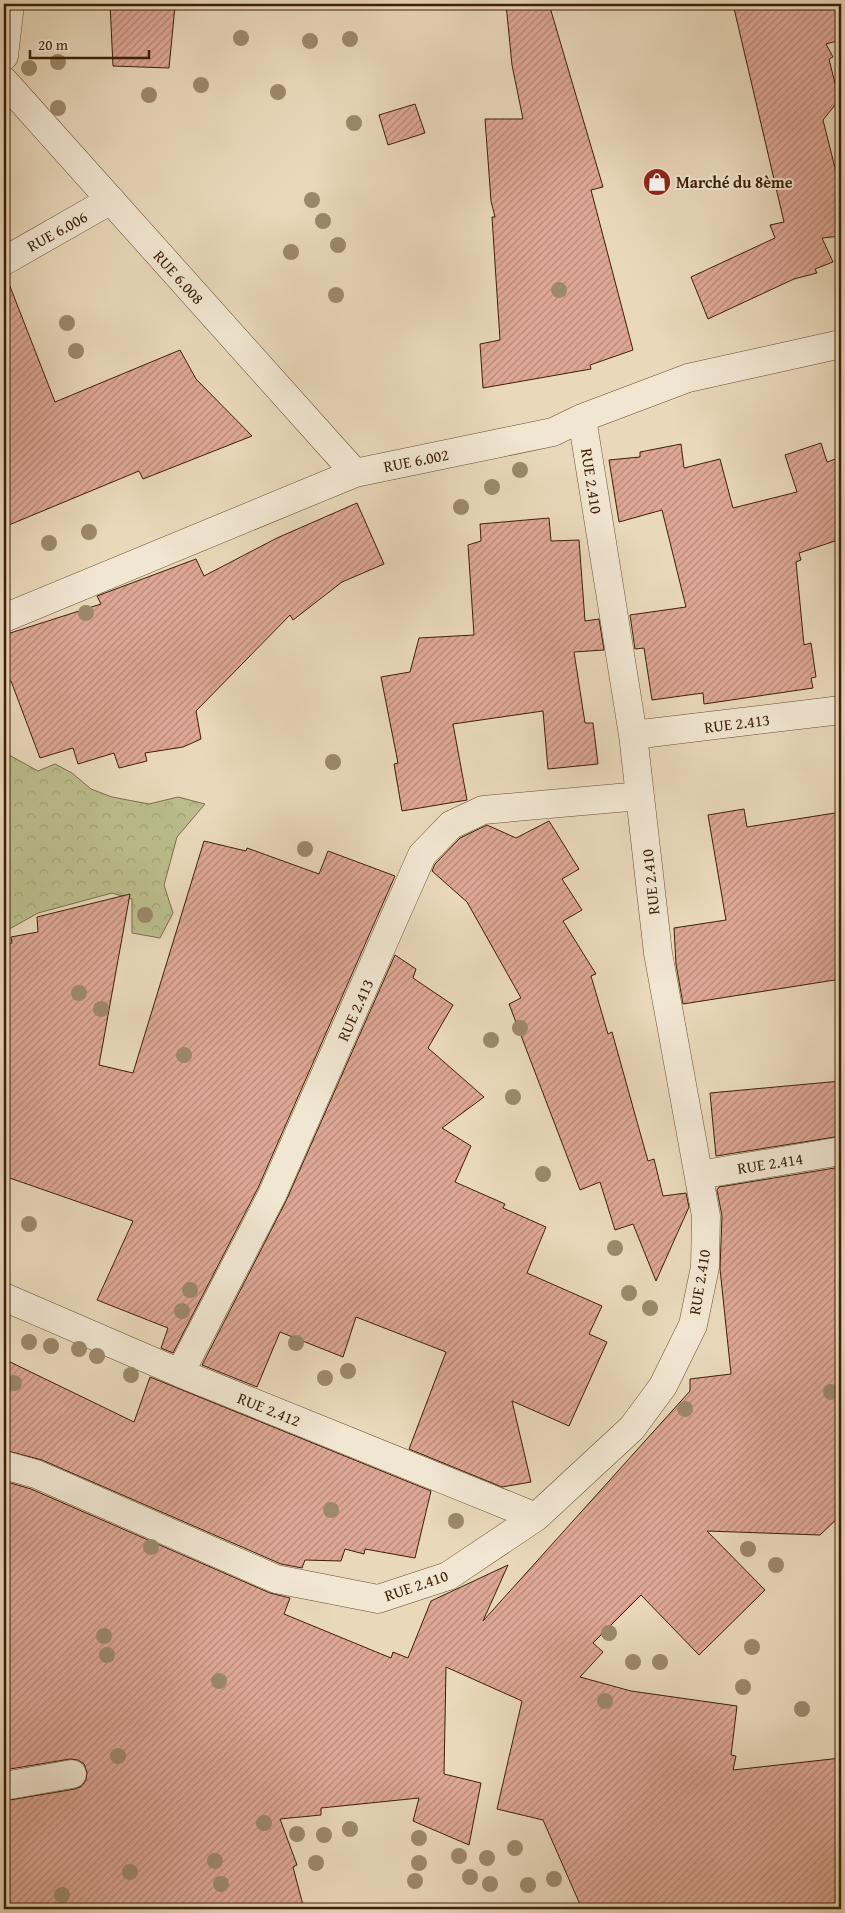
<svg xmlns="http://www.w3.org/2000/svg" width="845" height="1913" font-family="'Gentium Book Plus',serif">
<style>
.forest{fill:url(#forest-crowns);stroke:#7c6e49}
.building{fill:url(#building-hatch);stroke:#3e1f06}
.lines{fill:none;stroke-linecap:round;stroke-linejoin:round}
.minor-casing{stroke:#694d33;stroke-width:29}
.minor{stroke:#f1e6d2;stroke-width:28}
.tree{fill:#9c886a}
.labels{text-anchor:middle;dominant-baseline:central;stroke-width:4;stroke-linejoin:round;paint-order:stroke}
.poi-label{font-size:16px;font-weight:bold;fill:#3e1f06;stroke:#f1e6d2;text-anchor:start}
.street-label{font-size:16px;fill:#3e1f06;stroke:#f1e6d2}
</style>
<defs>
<pattern id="forest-crowns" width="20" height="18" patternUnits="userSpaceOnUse" patternTransform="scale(1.25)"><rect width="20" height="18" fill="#bbbd8c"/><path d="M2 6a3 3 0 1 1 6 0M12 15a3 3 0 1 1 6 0" fill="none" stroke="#a2a277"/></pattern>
<pattern id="building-hatch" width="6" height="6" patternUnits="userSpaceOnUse" patternTransform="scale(1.25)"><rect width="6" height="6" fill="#dea795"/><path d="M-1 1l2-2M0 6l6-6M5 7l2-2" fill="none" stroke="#b58778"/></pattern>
</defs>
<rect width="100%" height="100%" fill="#e9d8ba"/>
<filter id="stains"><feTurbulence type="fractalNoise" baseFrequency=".004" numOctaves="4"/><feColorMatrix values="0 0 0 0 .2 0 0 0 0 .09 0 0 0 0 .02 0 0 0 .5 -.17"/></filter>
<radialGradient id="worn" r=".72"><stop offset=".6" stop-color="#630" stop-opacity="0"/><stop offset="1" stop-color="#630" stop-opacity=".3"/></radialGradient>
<path class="forest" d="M9,755L38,771L55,764L72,773L91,789L112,797L149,804L178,797L205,804L177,837L164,885L173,913L160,938L132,933V899L112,893L38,913L4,932V756Z"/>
<path class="building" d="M110,4L175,6L169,68L113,66Z
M506,4H549L603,187L591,190L633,350L590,365L591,369L483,388L480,344L500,340L492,217H495L491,201L485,119H523L512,65Z
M733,4H841V40L826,44L833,57L829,59L839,100L823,120L841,192V236L822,238L833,262L815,269L817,273L794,279L708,319L691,277L775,238L770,225L784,222Z
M415,104L425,133L388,145L379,115Z
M6,276L55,402L180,350L196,379L252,436L143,479L139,471L4,527V277Z
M821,443L827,462L841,457V539L799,553L801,560L796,562L804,645L811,643L816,677L811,678L813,688L704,704L703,693L652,700L644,648L635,649L630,615L686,607L662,510L619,522L609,460L640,457V452L681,444L684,468L720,459L733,508L797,492L785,455Z
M357,503L384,564L342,582L293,620L290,615L196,711L201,739L183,747L145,753L147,761L119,768L114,753L78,764L73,748L40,758L11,681L4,682V635L101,604L97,596L196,559L204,576L277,538Z
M549,518L551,541L579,540L585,621L599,619L604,650L574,652L585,723H593L598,764L548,769L543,711L453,724L467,800L402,811L394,764L398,763L381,677L410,672L419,638L474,635L468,545L481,541L480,524Z
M744,809L747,827L841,812V979L683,1004L676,964L674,928L726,920L708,815Z
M549,821L579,869L562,879L582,910L563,921L596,974L591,976L608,1034L612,1032L648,1161L654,1159L663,1196L686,1193L689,1207L656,1281L633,1224L615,1230L600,1182L580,1190L509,1004L521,998L467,902L432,871L435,864L460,838L487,825L516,838Z
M204,841L246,851L247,848L319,874L328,851L395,876L258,1188L173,1353L161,1348L168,1328L97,1300L133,1221L4,1176V944L12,943L11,937L38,932L37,917L130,894L99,1065L133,1073Z
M395,955L416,969L413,978L453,1005L428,1048L484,1097L442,1128L471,1146L455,1182L505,1204L503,1208L546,1227L527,1273L602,1306L589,1334L607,1342L569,1426L512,1401L531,1482L502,1487L409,1449L446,1352L356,1317L343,1357L280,1332L257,1387L202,1365L286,1201Z
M841,1081V1136L716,1156L710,1093Z
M841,1167V1515L820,1535L707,1531L765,1590L699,1655L641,1595L593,1643L603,1652L580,1677L631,1691L737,1706L731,1755L736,1756L733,1770L841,1758V1909H582L543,1820L497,1809L522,1701L446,1667L444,1774L481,1783L469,1845L413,1821L419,1798L321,1808V1815L280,1819L297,1865L293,1867L304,1909H4V1801L75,1789L82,1786L86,1780L87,1772L84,1764L78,1760L70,1759L4,1770V1481L31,1489L270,1593L290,1598L284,1614L391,1658L393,1652L408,1658L431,1601L508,1565L483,1621L690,1391V1379L731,1374L720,1269L722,1216L717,1190L719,1187Z
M4,1359L134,1422L150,1377L431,1491L415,1558L365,1549L364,1554L345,1549L341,1561L305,1560L302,1568L281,1564L42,1460L4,1450Z"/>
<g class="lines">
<defs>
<path id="minor" d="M4,56L10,4
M4,81L355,473
M4,261L111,200
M4,618L355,473L553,432L582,418L688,378L841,344
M633,735L841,710
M699,1175L841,1151
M4,1297L180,1373L536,1517
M180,1373L272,1195L422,855L451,825L483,810L640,796
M4,1465L36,1474L276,1579L378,1599L448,1576L536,1517L632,1428L663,1386L693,1325L705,1267L706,1216L658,953L633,735L582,418
M4,1786L72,1774"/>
</defs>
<use href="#minor" class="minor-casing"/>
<use href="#minor" class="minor"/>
</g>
<g class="tree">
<circle cx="241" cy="38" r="8"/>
<circle cx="350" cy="39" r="8"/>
<circle cx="310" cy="41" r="8"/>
<circle cx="58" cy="62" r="8"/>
<circle cx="29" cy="68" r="8"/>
<circle cx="201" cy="85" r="8"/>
<circle cx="278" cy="92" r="8"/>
<circle cx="149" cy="95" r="8"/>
<circle cx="58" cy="108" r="8"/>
<circle cx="354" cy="123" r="8"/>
<circle cx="312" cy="200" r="8"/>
<circle cx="323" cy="221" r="8"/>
<circle cx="338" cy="245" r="8"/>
<circle cx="291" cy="252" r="8"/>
<circle cx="559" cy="290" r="8"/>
<circle cx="336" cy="295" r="8"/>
<circle cx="67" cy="323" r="8"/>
<circle cx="76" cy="351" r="8"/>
<circle cx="520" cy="470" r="8"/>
<circle cx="492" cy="487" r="8"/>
<circle cx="461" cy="507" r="8"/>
<circle cx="89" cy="532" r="8"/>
<circle cx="49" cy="543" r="8"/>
<circle cx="86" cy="613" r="8"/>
<circle cx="333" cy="762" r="8"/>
<circle cx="305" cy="849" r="8"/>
<circle cx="145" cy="915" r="8"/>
<circle cx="79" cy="993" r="8"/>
<circle cx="101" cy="1009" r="8"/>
<circle cx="520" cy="1028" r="8"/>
<circle cx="491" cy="1040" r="8"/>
<circle cx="184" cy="1055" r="8"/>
<circle cx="513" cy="1097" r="8"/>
<circle cx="543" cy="1174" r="8"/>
<circle cx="29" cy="1224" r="8"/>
<circle cx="615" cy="1248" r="8"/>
<circle cx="190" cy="1290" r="8"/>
<circle cx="629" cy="1293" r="8"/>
<circle cx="650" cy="1308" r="8"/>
<circle cx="182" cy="1311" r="8"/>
<circle cx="29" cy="1342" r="8"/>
<circle cx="296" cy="1343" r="8"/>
<circle cx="51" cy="1346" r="8"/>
<circle cx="79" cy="1349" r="8"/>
<circle cx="97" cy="1356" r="8"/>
<circle cx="348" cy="1371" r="8"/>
<circle cx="131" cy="1375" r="8"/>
<circle cx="325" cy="1378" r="8"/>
<circle cx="14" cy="1383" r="8"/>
<circle cx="831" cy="1392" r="8"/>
<circle cx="685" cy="1409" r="8"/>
<circle cx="331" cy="1510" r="8"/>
<circle cx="456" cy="1521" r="8"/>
<circle cx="151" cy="1547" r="8"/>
<circle cx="748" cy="1549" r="8"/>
<circle cx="776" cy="1565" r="8"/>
<circle cx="609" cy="1633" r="8"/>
<circle cx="104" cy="1636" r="8"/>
<circle cx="752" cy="1647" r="8"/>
<circle cx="107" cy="1655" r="8"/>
<circle cx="633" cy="1662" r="8"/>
<circle cx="660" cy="1662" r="8"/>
<circle cx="219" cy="1681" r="8"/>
<circle cx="743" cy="1687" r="8"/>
<circle cx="605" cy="1701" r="8"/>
<circle cx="802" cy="1709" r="8"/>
<circle cx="118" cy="1756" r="8"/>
<circle cx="264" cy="1823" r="8"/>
<circle cx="350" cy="1829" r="8"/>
<circle cx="297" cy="1834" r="8"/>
<circle cx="324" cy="1835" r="8"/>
<circle cx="419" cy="1838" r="8"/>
<circle cx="515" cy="1848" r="8"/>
<circle cx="459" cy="1856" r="8"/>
<circle cx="487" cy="1858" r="8"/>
<circle cx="215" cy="1861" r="8"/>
<circle cx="316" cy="1863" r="8"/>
<circle cx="419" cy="1863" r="8"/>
<circle cx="130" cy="1872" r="8"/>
<circle cx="470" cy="1877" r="8"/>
<circle cx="554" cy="1879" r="8"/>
<circle cx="415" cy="1881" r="8"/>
<circle cx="221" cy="1884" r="8"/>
<circle cx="490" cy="1884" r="8"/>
<circle cx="528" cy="1885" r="8"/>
<circle cx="62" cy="1895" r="8"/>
</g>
<defs>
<symbol id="shop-disc" viewBox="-11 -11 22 22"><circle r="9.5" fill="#8f2418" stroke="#f1e6d2"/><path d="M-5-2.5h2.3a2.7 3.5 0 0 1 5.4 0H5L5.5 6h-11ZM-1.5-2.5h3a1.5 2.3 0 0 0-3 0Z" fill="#fff"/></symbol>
</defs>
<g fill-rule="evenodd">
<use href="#shop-disc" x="641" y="166" width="32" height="32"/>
</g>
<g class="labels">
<g class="poi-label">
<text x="676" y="182">Marché du 8ème</text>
</g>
<g class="street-label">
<text transform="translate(57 231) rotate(-29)">RUE 6.006</text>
<text transform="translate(179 277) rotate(48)">RUE 6.008</text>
<text transform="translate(416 460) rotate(-11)">RUE 6.002</text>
<text transform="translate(592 481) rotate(81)">RUE 2.410</text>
<text transform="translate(737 723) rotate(-7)">RUE 2.413</text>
<text transform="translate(650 882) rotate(-96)">RUE 2.410</text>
<text transform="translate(355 1010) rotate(-66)">RUE 2.413</text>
<text transform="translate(770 1163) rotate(-9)">RUE 2.414</text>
<text transform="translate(699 1282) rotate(-81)">RUE 2.410</text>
<text transform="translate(269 1409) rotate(22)">RUE 2.412</text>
<text transform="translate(416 1585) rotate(-19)">RUE 2.410</text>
</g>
</g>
<rect width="845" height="1913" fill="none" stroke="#e9d8ba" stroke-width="20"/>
<rect x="5" y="5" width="835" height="1903" fill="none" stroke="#3e1f06" stroke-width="2.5"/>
<rect x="10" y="10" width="825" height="1893" fill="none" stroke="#3e1f06"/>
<path d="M30 50v8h119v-8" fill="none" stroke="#3e1f06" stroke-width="2.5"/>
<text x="38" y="50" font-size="15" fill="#3e1f06" stroke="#f1e6d2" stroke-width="4" paint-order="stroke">20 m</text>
<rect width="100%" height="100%" filter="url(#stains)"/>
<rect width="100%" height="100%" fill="url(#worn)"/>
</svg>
